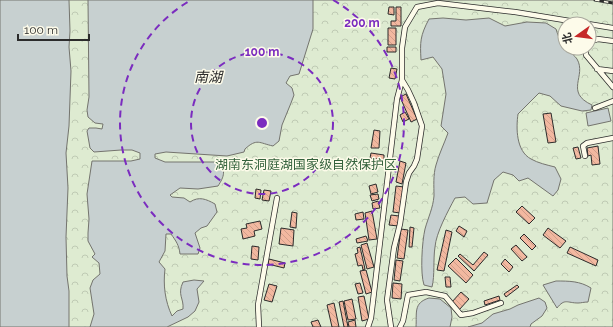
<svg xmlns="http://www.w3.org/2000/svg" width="613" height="327" font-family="Raleway,'Noto Sans SC',sans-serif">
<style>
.park{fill:url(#park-crowns);stroke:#74746e;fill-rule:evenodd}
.water{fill:#c7d0d0;stroke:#74746e}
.building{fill:url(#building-back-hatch);stroke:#2b2b2b}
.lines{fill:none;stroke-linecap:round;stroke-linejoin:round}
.street-casing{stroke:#2b2b2b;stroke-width:6}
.street{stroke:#fdfbea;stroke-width:4.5}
.rail-casing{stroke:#2b2b2b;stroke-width:3}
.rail{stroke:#fdfbea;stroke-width:1.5;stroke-dasharray:4.5;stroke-linecap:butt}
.ring{fill:none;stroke:#7b2cbf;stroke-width:2;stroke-dasharray:7 5}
.labels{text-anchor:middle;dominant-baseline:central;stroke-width:3;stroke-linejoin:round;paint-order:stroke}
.park-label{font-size:13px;fill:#34623c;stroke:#fdfbea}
.water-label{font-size:14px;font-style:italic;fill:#2b2b2b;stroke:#fdfbea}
.centre{fill:#7b2cbf;stroke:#fdfbea;stroke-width:2}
.ring-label{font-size:12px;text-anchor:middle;font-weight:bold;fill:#7b2cbf;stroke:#fdfbea;stroke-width:3;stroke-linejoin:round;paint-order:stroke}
</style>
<defs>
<pattern id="park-crowns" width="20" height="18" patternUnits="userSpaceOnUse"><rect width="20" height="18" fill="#deebd1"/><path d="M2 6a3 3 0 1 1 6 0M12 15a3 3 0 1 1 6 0" fill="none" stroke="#bfcab4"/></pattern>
<pattern id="building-back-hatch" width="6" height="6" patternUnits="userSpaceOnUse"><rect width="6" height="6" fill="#f2b8a0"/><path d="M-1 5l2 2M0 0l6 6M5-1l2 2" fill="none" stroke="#d09e8a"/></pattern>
</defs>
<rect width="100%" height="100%" fill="#fdfbea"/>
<path class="park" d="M0,0H613V327H0ZM565,24H589V48H565Z"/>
<path class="water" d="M0,0H69L70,31L69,47L71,71L69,126L66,153L68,188L66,237L67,276L69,291V327H0Z
M88,0H313V29L299,74L290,76L286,83L292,88L294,95L291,103L282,125L279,141L273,146C259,143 257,138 245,149L244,152L227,156L166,152L155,154V158L165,162H217C227,169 224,177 218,186L198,189L180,188L170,195L172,197L184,198L190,202C199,196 206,199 215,204L217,212L207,226L201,228L195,233L200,248L198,254H180C179,245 176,241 171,234H166L165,251L159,262L165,269C163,285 165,301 172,316L177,311L183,309C184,298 177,295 183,282L194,280L204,281L197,289L199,302L195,311L188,317L167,327H90L94,314L90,288L93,280L100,274L99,263L92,257L95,254L88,241V233L89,219L87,194L92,161H131L140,159V153L132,150H121L94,152L90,148L87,131L89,128H96L102,129L103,124L95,123L88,117L87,110L89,97Z
M443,18L466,20L489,18L505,26L527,22L546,23L556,29C559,39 562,45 570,52C572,54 575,56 577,59C587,76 564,92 592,105L591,110L582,111L561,106L550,96L539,93L518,114C516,128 516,151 531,159C538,163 547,165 555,167L561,179L558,190L553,196L528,178L519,181L513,175L503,172L494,180L487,203L473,204L465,197L455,198C448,211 436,233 435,247C433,260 435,275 432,287L424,285C420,273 422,242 425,229C428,218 433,208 434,196C434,186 433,175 436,165C439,154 444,144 448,133L441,126L446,94L442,69L433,57L421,60C420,42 420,36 429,19Z
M608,108L611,121L588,126L586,113Z
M556,281C569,281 580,281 591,288L588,302C584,302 581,303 578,303C567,303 565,298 557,308L543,285Z
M429,298L440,299L451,308L452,317L450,327H416C417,313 413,303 429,298Z
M539,298L545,302L547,308L542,316L531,324L530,327H468L482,323L493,314L510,309L518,305Z"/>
<path class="building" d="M389,7H394V15L388,14Z
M396,7H401V26H391V21H396Z
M388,28H396V45H388Z
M387,47H396V52H387Z
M391,68L397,69L395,79L389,78Z
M406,94L417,119L411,122L400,97Z
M405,112L409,119L403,122L400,115Z
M551,113L556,142L548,143L543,114Z
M374,130L380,131L379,148H371Z
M598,146L600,164L592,165L591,155L588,156L587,148Z
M578,147L581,158L576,159L573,148Z
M371,153L384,155V160L370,158Z
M400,161L406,163L402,184L396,182Z
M376,184L378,192L371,194L369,186Z
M396,186L404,187L400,213L393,212Z
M256,189L261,190L260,199L255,198Z
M264,190L271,191L269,201L262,200Z
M378,194L379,199L372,201L370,195Z
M378,201L380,208L373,209L372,203Z
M522,206L535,218L529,224L516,212Z
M372,211L377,239L369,240L365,213Z
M292,212L297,213L296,228L290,227Z
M363,212L364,219L356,220L355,214Z
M391,215L399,216L398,226L389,225Z
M260,221L262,229L254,231L255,236L243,239L241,229L247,228L246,224Z
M459,226L467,231L464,237L456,231Z
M410,227L414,228L412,247H409Z
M281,228L294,230L293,246L279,244Z
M548,228L566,241L560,248L543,235Z
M401,229L408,230L404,259L397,258Z
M446,230L452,232L444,271L437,270Z
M524,234L536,246L532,250L520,238Z
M366,236L368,241L357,243L356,239Z
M367,243L374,267L367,269L361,245Z
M516,245L527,257L522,261L511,249Z
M252,246L259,247L258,260L251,259Z
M360,247L365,269L363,270L362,265L358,266L355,254L358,253L357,248Z
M570,247L598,260L596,266L567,253Z
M484,252L488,255L474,271L458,256L460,254L473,265Z
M456,258L473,275L466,283L448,266Z
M269,259L285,263L284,268L268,264Z
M505,259L513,267L509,272L501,264Z
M396,260L403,261L400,281L394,280Z
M366,270L372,292L366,294L360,271Z
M445,277H450L451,287H446Z
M360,283L363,293L358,294L355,284Z
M393,283L402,284L401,299L392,298Z
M269,284L277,286L272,302L264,300Z
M517,285L519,287L506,297L504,294Z
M461,292L469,299L459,310L451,303Z
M364,296L369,319L362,321L358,297Z
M499,296L500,300L485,305L484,301Z
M352,299L356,319L348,320L344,301Z
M343,301L348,327H344L339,302Z
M334,303L339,327H332L327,305Z
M318,320L321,327H313L311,322Z
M355,320L356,327H349L348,322Z"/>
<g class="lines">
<defs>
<path id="street" d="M589,42L598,39L613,41
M586,48V55L613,87
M597,69L613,71
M595,108L613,101
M585,156L583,146L587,143L613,138
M259,327L258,305L277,198
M368,327L371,318L397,99L402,80V48L405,27L417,7L438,3L515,12L613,28
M391,327L387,300L394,248L400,224L406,182L409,173L414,166L417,159L422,126L414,103L408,90L402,80
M400,327L403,321L408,295L426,292L445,296L461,315L473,313L501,303"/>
</defs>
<use href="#street" class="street-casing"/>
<use href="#street" class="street"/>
<defs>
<path id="rail" d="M595,0L613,3"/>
</defs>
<use href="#rail" class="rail-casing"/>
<use href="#rail" class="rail"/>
</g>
<g class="ring">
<circle cx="262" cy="123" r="71"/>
<path d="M333 0A142 142 0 1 1 191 0"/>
</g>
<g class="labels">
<g class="park-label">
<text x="306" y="164">湖南东洞庭湖国家级自然保护区</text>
</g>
<g class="water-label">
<text x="208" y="77">南湖</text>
</g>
</g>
<circle cx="262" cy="123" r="6" class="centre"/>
<g class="ring-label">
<text x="362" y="27">200 m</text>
<text x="262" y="56">100 m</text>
</g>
<g transform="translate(577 36) rotate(256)"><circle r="19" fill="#fdfbea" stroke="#a9a89e"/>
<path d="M0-3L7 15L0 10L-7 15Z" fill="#c62828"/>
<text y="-6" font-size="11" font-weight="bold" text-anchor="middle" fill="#2b2b2b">北</text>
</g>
<path d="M18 34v6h71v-6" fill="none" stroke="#2b2b2b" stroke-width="2"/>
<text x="24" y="34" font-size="12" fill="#2b2b2b" stroke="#fdfbea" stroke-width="3" paint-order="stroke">100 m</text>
</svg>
